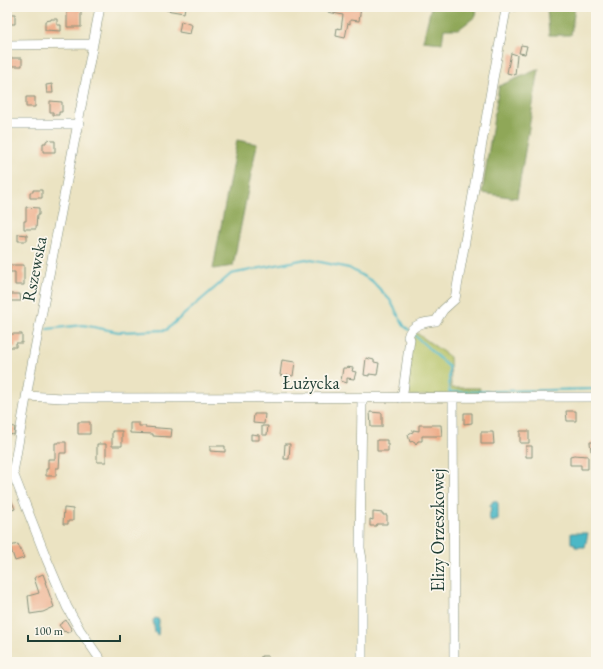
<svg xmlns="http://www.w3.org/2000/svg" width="603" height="669" font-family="'EB Garamond',serif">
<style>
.green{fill:#b4c163;stroke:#6a7f4c}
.forest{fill:#8fa759;stroke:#577246}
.water{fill:#4bb8c6;stroke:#357a7d}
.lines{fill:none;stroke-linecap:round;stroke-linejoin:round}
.stream{stroke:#4bb8c6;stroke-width:2}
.building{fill:#eda984}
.minor-casing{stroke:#85907b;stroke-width:10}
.minor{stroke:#fff;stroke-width:9}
.labels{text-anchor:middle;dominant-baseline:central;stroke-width:3.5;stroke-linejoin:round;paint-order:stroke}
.street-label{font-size:18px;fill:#1f3d34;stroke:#fbf7ec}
</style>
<rect width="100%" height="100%" fill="#fbf7ec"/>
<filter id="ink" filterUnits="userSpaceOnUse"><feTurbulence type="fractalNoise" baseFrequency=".025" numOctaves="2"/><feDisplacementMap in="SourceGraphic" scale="8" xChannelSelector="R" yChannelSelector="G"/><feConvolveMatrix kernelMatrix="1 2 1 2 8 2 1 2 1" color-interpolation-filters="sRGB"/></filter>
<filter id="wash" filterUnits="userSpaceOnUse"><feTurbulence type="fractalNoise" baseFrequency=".012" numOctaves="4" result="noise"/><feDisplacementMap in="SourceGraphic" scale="16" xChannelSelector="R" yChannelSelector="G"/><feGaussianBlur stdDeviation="0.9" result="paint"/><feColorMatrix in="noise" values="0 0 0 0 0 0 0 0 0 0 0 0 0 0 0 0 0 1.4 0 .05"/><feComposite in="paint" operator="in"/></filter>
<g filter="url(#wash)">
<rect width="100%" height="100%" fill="#ebe3c2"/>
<path class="green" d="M411,329L450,357L451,388H480L478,395L402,396Z"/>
<path class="forest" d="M431,7H477L476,16L459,29H444L442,43L423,41Z
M547,7H575L571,35H549Z
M539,69L517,198L482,193L499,86Z
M237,140L257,144L233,266L213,269Z"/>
<path class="water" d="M493,501H496L498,503V520L491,522L489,517L491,509L490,506Z
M571,533H588L585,547H575V544L571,543Z
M155,618L158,619L159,621L158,635L155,633L153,620Z"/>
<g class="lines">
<path class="stream" d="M47,329L83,325L119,332L166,330L231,274L306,259L349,268L372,281L390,300L404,326L409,330
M412,333L449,367V392L596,389"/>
</g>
<g id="blocks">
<path class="building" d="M166,7H185L184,13L166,10Z
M329,7H361L359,21L350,20V24L348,23L345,38L336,36L337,28L341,29L343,15L328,12Z
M67,8H81V27H67Z
M7,14H15V24H7Z
M51,19H57V25H61V31L45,30V21L51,20Z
M181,21L192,25L190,34L179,32Z
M521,45L527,46L525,54L519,53Z
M511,53L517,55L515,75L507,73Z
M7,58H22V66H7Z
M52,84L53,93H47L46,85Z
M26,97H35V107H26Z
M50,101L62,102V112H59V115H53V112H50Z
M49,139L51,141H55V152H43V143H46V141Z
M33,190H42V198H30V192H33Z
M26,207L39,208V215H37L36,229H24V221H26Z
M18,234L27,235V241H18Z
M10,265H24V285H15V272H10Z
M9,294H20L21,301H9Z
M7,334H22V343H16V347H8Z
M366,358L374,360V362L379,363L377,375L369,374V376L364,375Z
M282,360L295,362L293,376L287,375V377L280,375Z
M347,367L353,368L352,371L356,372L354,379L347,378V383L341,381L343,368H347Z
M566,411H576V421H567Z
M370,412L382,413V427H371Z
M464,413H472V423L464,424Z
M254,414H265L264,424L253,423Z
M78,422H90V434H78Z
M130,423H139V426H145V427L172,429L171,437L153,436V434L130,433Z
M419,425H441L442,436H422V441H418L416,444L414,441L410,442L408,435L410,433L413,432V430L419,431Z
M7,426L15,427L14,435L7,434Z
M262,426H268L267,435H262Z
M112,431H122V446H112Z
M520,431H529V443H520Z
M481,432H493L494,444H481Z
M251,434L259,435V440H251Z
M377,440H387V444H388V451H377Z
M58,442H66V453H60L59,468H56V476H46V469H48V459H55V443H58Z
M590,442H596V450L591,451Z
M97,444H106V462H97Z
M285,444H290L289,459H284Z
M210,446H225V452L210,451Z
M526,446H532V457H526Z
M574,455L588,456V469H581V465H570V456Z
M11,499L15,509L7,512V501Z
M64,508L73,509V521H68V524H63Z
M373,512L383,513V515H387V524H377L376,526H370V519L373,520Z
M18,544L24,558L15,561L10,546Z
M43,574L46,582H45L54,607L43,612L30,614L28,596L39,593L34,578Z
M66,620L72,630L67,633L65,631L64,632L59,625Z
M261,656H268V662H261Z"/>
</g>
</g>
<g filter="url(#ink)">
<use href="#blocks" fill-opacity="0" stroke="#85907b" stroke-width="1"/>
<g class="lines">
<defs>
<path id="minor" d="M100,7L30,375L13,473L47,560L67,607L80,630L102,662
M7,45L93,44
M7,124H79
M27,396L62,398L596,397
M400,398L403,392L410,339L408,337C411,324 425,322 436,321L443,310L455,299L493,79L506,10L513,7
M453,398L454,662
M362,662V559L360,548L362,398"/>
</defs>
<use href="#minor" class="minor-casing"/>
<use href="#minor" class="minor"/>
</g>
</g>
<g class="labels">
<g class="street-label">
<text transform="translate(34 269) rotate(-79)">Rszewska</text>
<text x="311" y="382">Łużycka</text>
<text transform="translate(437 530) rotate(-90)">Elizy Orzeszkowej</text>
</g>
</g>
<rect width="603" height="669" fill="none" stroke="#fbf7ec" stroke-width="24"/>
<path d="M28 635v6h92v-6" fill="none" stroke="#1f3d34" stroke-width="2"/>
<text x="34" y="635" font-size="12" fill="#1f3d34" stroke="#fbf7ec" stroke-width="3" paint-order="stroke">100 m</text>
</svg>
